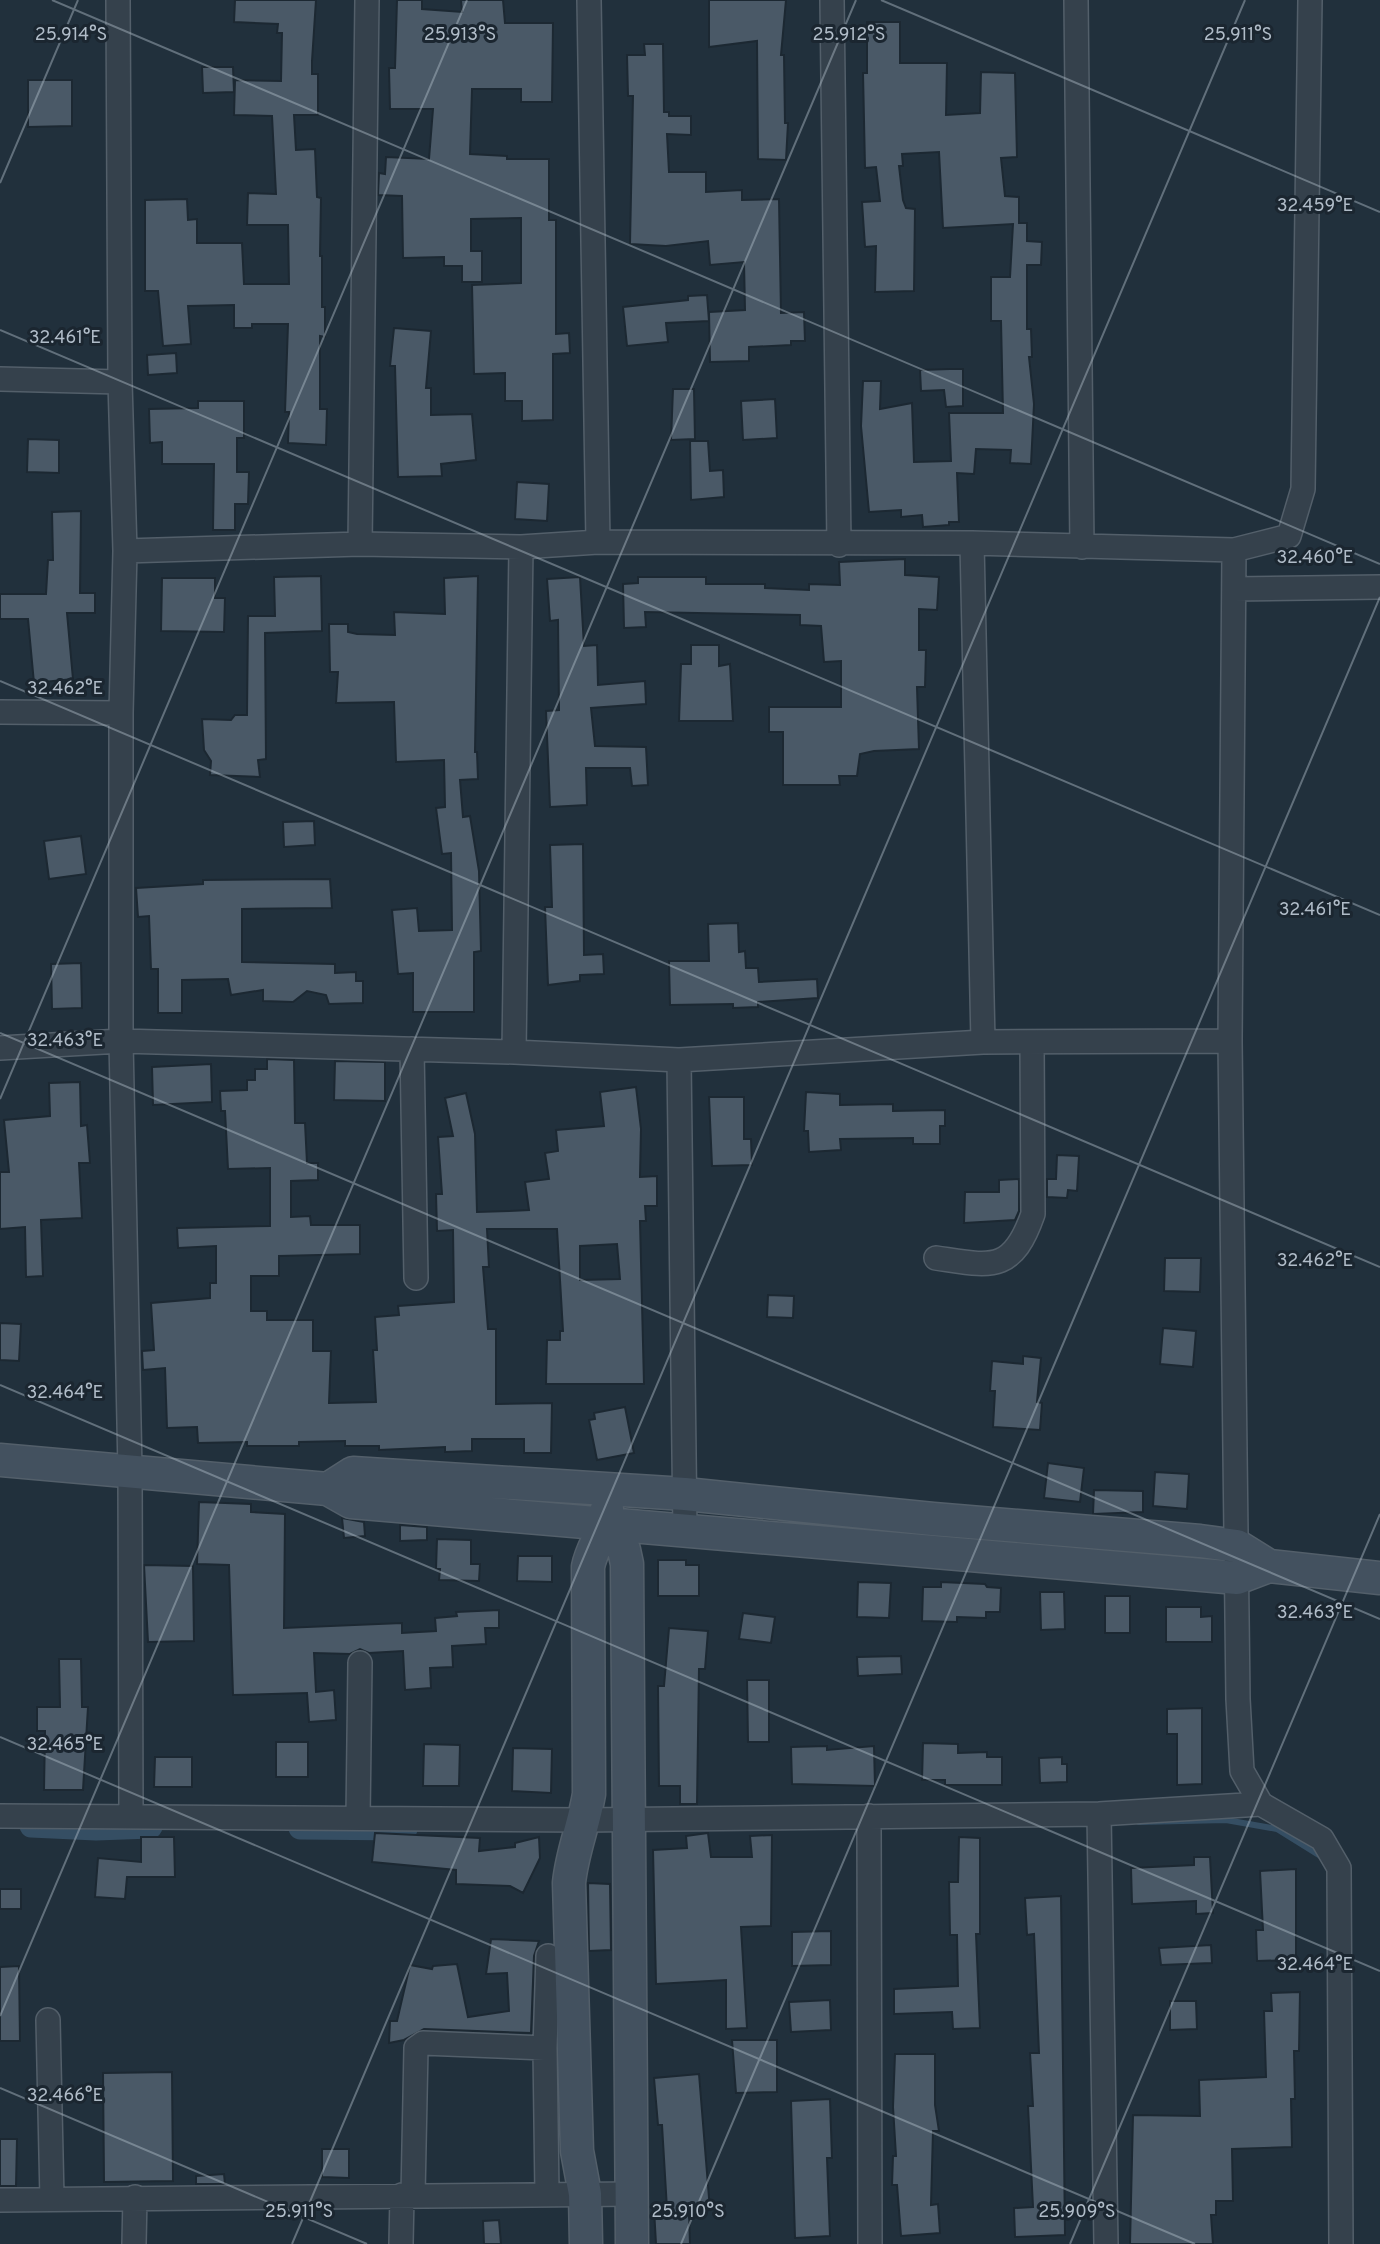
<svg xmlns="http://www.w3.org/2000/svg" width="1380" height="2244" font-family="Overpass,sans-serif">
<style>
.lines{fill:none;stroke-linecap:round;stroke-linejoin:round}
.stream{stroke:#354e63;stroke-width:6}
.canal{stroke:#354e63;stroke-width:23}
.building{fill:#4a5967;stroke:#1c2832;stroke-width:2;fill-rule:evenodd}
.street-casing{stroke:#535f6a;stroke-width:26}
.secondary-casing{stroke:#535f6a;stroke-width:35}
.street{stroke:#35414c;stroke-width:23}
.secondary{stroke:#43515f;stroke-width:32}
.ticks{fill:none;stroke:#b0bcc8;stroke-width:2;stroke-opacity:0.45}
.ticks-label{font-size:18px;text-anchor:middle;fill:#b0bcc8;stroke:#1b2630;stroke-width:6;stroke-linejoin:round;paint-order:stroke}
</style>
<rect width="100%" height="100%" fill="#21303c"/>
<g class="lines">
<path class="stream" d="M1139,1822L1226,1820L1277,1829L1322,1857"/>
<path class="canal" d="M31,1826L96,1829L151,1827
M300,1828L406,1829"/>
</g>
<path class="building" d="M235,0H316L312,61V74H318V115H294L296,150L315,149L317,197L321,198L320,256H322V307H325V337L320,336V409H327L326,445L288,443L289,412H285L288,324H252V328H234V305L188,306L191,344L163,346L158,291H145V200L187,199L188,220L197,219V243H242L244,284H289L288,225H247L248,193L276,194L272,116L234,115L235,80L281,81L282,33H277L278,24L234,22Z
M397,0H422V9L462,12L461,0H503L505,23H553L552,102H521V89H472L470,154L507,156V159H549V220H556V334L569,333L570,353L553,354V420L522,421V401H505V373L474,374L472,285L521,283V218L471,219V251H482V282H462V266H444V257L403,258L402,196L378,195L379,173L385,174L386,157L429,159L433,109H390L389,68H395Z
M709,0H786L781,55H784L785,123H788L786,160L758,159L757,41L709,47Z
M867,22H900V63H947L946,115L980,113L981,72L1015,73L1017,157L1001,158L1005,196L1019,197V223H1027V241L1042,242L1041,265H1027V329H1031L1032,357H1029L1034,404L1031,464L1010,463L1011,450L976,449L974,474L957,473L959,522H949V525L923,527L922,515L901,517V510L869,512L861,426L863,381H881L880,409L912,403L914,462L951,461L949,413H1003L1001,321H991V277H1010L1013,224L943,228L939,152L902,154L903,166H899L903,200L906,208L915,209L914,291L875,292L876,246L865,247L862,202L880,201L876,167L865,168L863,73H867Z
M644,44H663L664,112H669V116H691V135L667,134L669,172H706V192L742,190V200L779,199L781,313L804,312L805,341H791V345L749,347V361L710,362L709,312L745,310L744,262L710,265L708,241L666,246L630,244L633,96H628L627,55H645Z
M202,67H233L234,92L203,93Z
M28,80H72V126L28,127Z
M707,295L709,321L666,323L668,342L627,346L623,307L688,300V296Z
M394,328L431,331L426,388H431V415L472,414L476,460L441,464L442,476L398,477L395,366H390Z
M176,353L177,373L148,375L147,355Z
M950,369H963V406L946,407L944,390L921,391L920,370Z
M673,389H694L695,439L671,440Z
M775,399L777,438L743,440L741,401Z
M198,401H244V438H237V472H249L248,504H235V530H213L214,464H162V442L150,443L149,409L198,408Z
M28,439L59,440V473L27,472Z
M690,441H708L710,471L723,470L724,497L691,500Z
M517,482L549,484L547,521L515,519Z
M81,511L80,593H95V613H67L73,679L34,683L28,619H0V594H46L48,560H53L52,512Z
M905,559V575L939,577L937,610L919,609V650H926L925,687H917L919,749L874,751L860,754L857,776H839L840,785H783V732H769V707H841V661L824,662L821,626L800,625V615L645,612L646,627L624,628L623,584L638,583V577H706V584H765V588L809,590V584L840,585L839,562Z
M321,576L322,631L265,633L266,759L258,760L260,777L210,775L211,761L204,750L202,719L231,720L235,715H247L248,616H275L274,577Z
M478,576L475,752H477L478,779L460,780L463,817L470,816L479,871L481,951L474,952V1012H413V973L398,974L392,910L417,908L419,931L452,930L451,853L442,854L436,808L445,807L444,760L396,762L394,702L336,703L338,672H330L329,624H348V632L357,634L395,635L394,612L445,614L444,578Z
M580,577L584,646L597,645L598,685L645,681L646,704L591,708L595,746L646,747L648,785L632,786L630,768H586L587,805L550,807L546,711L559,710L558,620L550,621L547,579Z
M162,578H215V598H225L224,632L161,631Z
M691,645H719V666L730,664L733,721H679L681,664H691Z
M314,821L315,845L284,847L283,822Z
M81,836L86,874L49,879L44,841Z
M583,844L584,955L603,954L604,974L580,975V981L548,985L545,907H552L550,845Z
M330,879L332,908L242,909V962L335,964V973L356,972V981H363V1003L329,1004L326,995L307,991L293,1002L263,1001V990L231,995L228,979L182,980V1013H158V969H151L149,916L138,917L136,888L203,884V880Z
M738,923L739,952L745,951L746,968H758L759,982L817,979L818,998L758,1002V1007L733,1008V1004L670,1005L669,961H709L708,924Z
M81,963L82,1008L52,1009L51,964Z
M267,1059L294,1060L295,1123H305L307,1163H318V1180L291,1181V1217L310,1216L311,1225H360V1254L279,1256V1276H251V1311H267V1320H313V1351H331L329,1403L376,1402L373,1350H377L375,1317L399,1315L398,1306L454,1302L453,1230L437,1231L436,1194H442L438,1137L453,1136L445,1098L466,1093L475,1134L477,1212L509,1211L529,1210L525,1182L549,1179L545,1153L558,1151L556,1130L604,1126L600,1092L636,1087L641,1129L640,1177L657,1176V1206H645L646,1221H640L644,1384H546L547,1340H560V1331H563L557,1229H487L489,1267H483L488,1329H496V1404L552,1403L551,1453H524V1439H472V1451L445,1452V1447L379,1450V1446H345V1441L299,1442V1446H247V1442L198,1443L197,1427L167,1428L165,1368L143,1370L142,1351L154,1350L151,1303L210,1298V1283H216V1246L178,1248L177,1228L270,1226V1168L228,1169L225,1111H221L220,1091L247,1090V1080H255V1069H267ZM617,1244L620,1279L580,1280V1246Z
M335,1061L385,1062V1101L334,1100Z
M211,1064L212,1102L153,1105L152,1067Z
M80,1082L81,1126L87,1125L90,1163H79L82,1218L41,1220L43,1276L26,1277L25,1227L0,1229V1172H9L4,1120L50,1116L49,1083Z
M806,1092L840,1094V1105L893,1104V1111L945,1110V1126H940V1144H913V1138L840,1139L841,1150L809,1152L808,1131H804Z
M709,1097H744V1139H751L752,1165L712,1166Z
M1057,1155L1079,1156L1077,1191L1068,1190L1067,1198L1047,1197V1179H1056Z
M1019,1179V1211L1015,1220L964,1223L965,1192H999V1180Z
M1165,1258H1201L1200,1292L1164,1291Z
M768,1295L794,1296L793,1318L767,1317Z
M0,1323L21,1324L19,1361L0,1360Z
M1163,1328L1196,1331L1193,1367L1160,1364Z
M1023,1356L1041,1358L1037,1402L1042,1403L1040,1430L993,1427L995,1391H990L992,1361L1023,1364Z
M625,1407L634,1453L597,1460L589,1420L595,1419L594,1413Z
M1048,1463L1084,1468L1080,1502L1044,1498Z
M1155,1472L1189,1474L1187,1509L1153,1506Z
M1094,1490L1143,1491V1512L1093,1514Z
M199,1502L251,1504V1512L285,1514L284,1628L402,1623V1633L436,1631L435,1618L457,1616L456,1612L499,1610V1628H485L486,1644L452,1646L453,1667L430,1668L431,1688L405,1690L403,1651L369,1653L360,1649L350,1654L314,1653L316,1692L334,1690L336,1720L309,1722L307,1693L233,1695L229,1565L197,1564Z
M342,1518L364,1522L365,1536L344,1538Z
M400,1525L427,1527V1540L400,1541Z
M437,1539L471,1540V1564H480L479,1581L439,1580L440,1569H436Z
M518,1556H552V1582L517,1581Z
M658,1560H686V1565H699V1596H658Z
M144,1565L193,1566L194,1641L148,1642Z
M858,1582L891,1583L889,1618L857,1617Z
M941,1582L985,1584L987,1587L1001,1588L1000,1612H986V1618L957,1617V1622L922,1621L923,1587H941Z
M1040,1592H1064L1065,1629L1041,1630Z
M1105,1596H1130V1633H1105Z
M1166,1607H1201V1617L1212,1616V1642H1166Z
M743,1613L775,1617L771,1643L739,1639Z
M669,1628L708,1631L705,1669H699L697,1804H680V1786H659L658,1686H664Z
M901,1656L902,1674L858,1676L857,1657Z
M59,1659H81L82,1707H88L83,1790H44L45,1731H37V1707H60Z
M747,1680H769V1742H748Z
M1202,1708V1784L1177,1785V1734H1167V1709Z
M276,1742H308V1777H276Z
M923,1743L958,1744V1753L987,1752V1757H1002V1785H945V1780H922Z
M424,1744L460,1745L459,1786H423Z
M827,1746V1750L874,1746L875,1786L792,1784L791,1747Z
M513,1748L552,1749L551,1793L512,1791Z
M155,1757H192V1787H154Z
M1062,1757V1764H1067V1782L1040,1783L1039,1758Z
M375,1833L480,1838L479,1851L515,1847V1843L539,1837L540,1858L523,1893L510,1886L456,1884V1870L372,1862Z
M708,1833L711,1857H752L750,1836L772,1835L771,1926L741,1927L747,2028L726,2029V1980L656,1984L653,1850L687,1848L686,1836Z
M141,1837H174L175,1877H127L125,1899L95,1897L98,1858L141,1862Z
M959,1837L980,1838V1934H976L980,2028L953,2029L952,2012L894,2014V1989L958,1986L957,1935H950L949,1882H958Z
M1194,1857H1210L1213,1913L1196,1914V1901L1132,1904L1131,1868L1194,1865Z
M1296,1869V1960L1257,1961L1256,1930H1263L1260,1871Z
M588,1883L610,1884L611,1950L589,1951Z
M0,1889H21V1909H0Z
M1061,1896L1065,2235L1015,2237L1014,2208L1033,2207L1028,2106H1033L1030,2053H1039L1034,1934L1027,1935L1025,1898Z
M831,1931V1965L792,1966V1932Z
M491,1939L539,1941L534,1956L531,2033L424,2029L404,2040L389,2043L390,2021H397L410,1965L432,1969L433,1966L457,1964L468,2017L509,2011L507,1973L486,1974Z
M1211,1945L1212,1963L1161,1965L1159,1948Z
M19,1966L20,2041H0V1967Z
M1300,1992L1299,2051H1294L1295,2099H1291L1292,2147L1232,2149L1233,2201H1216V2215H1211L1213,2244H1130L1133,2115L1200,2116L1199,2080L1266,2077L1264,2011H1272L1271,1993Z
M830,2000L831,2030L791,2032L789,2002Z
M1170,2001H1196L1197,2029L1170,2030Z
M732,2040H777V2092L736,2093Z
M895,2054H935V2105L939,2131H933L931,2205L938,2204L940,2233L901,2236L897,2185H892L893,2156H896L893,2107Z
M172,2072L173,2181L104,2182L103,2073Z
M699,2074L710,2210L689,2212L690,2244H656L654,2209H667L662,2125H658L654,2078Z
M830,2099L832,2158H827L830,2236L795,2238L791,2101Z
M0,2139H17L16,2186H0Z
M322,2149H349V2178L322,2177Z
M224,2174L225,2184H196V2176Z
M499,2220L501,2244H484L483,2221Z"/>
<g class="lines">
<defs>
<path id="street" d="M118,0L120,382L125,551L121,713V1041L130,1470L131,1815
M589,0L598,542
M832,0L839,545
M1076,0L1082,547
M0,379L120,382
M972,543L983,1042
M360,544L367,0
M1234,550L1230,1041L1238,1699L1242,1771L1261,1804
M125,551L360,544L521,547L598,542L972,543L1234,550L1289,536L1303,489L1310,0
M1234,589L1380,587
M0,712L121,713
M0,1048L121,1041L514,1052L679,1060L983,1042L1230,1041
M412,1049L416,1278
M514,1052L521,547
M679,1060L685,1531
M936,1258C991,1266 1012,1274 1033,1214L1032,1042
M1099,1814L1106,2244
M0,1816L584,1820L1099,1814L1261,1804L1322,1839L1339,1868L1341,2244
M869,1816L870,2244
M358,1818L360,1663
M48,2020L52,2199
M547,2194L545,2048L548,1956
M413,2195L416,2048L423,2043L545,2048
M0,2200L632,2194
M134,2244L135,2197
M401,2244L402,2195"/>
<path id="secondary" d="M0,1460L328,1489L351,1502L1237,1578L1269,1566L1380,1578
M328,1489L353,1473L685,1494L933,1519L1200,1541L1237,1546L1269,1566
M607,1526L624,1550L627,1564L632,2244
M586,2244L585,2194L577,2151L569,1883C572,1852 584,1825 589,1794L588,1567C592,1545 607,1531 607,1509"/>
</defs>
<use href="#street" class="street-casing"/>
<use href="#secondary" class="secondary-casing"/>
<use href="#street" class="street"/>
<use href="#secondary" class="secondary"/>
</g>
<path class="ticks" d="M52,0L1380,564M881,0L1380,212M0,183L78,0M0,330L1380,915M0,681L1380,1267M0,1033L1380,1619M0,1099L467,0M0,1385L1380,1971M0,1737L1195,2244M0,2016L856,0M0,2088L367,2244M292,2244L1245,0M681,2244L1380,597M1070,2244L1380,1514"/>
<g class="ticks-label">
<text x="71" y="40">25.914°S</text>
<text x="460" y="40">25.913°S</text>
<text x="849" y="40">25.912°S</text>
<text x="1238" y="40">25.911°S</text>
<text x="1315" y="211">32.459°E</text>
<text x="65" y="343">32.461°E</text>
<text x="1315" y="563">32.460°E</text>
<text x="65" y="694">32.462°E</text>
<text x="1315" y="915">32.461°E</text>
<text x="65" y="1046">32.463°E</text>
<text x="1315" y="1266">32.462°E</text>
<text x="65" y="1398">32.464°E</text>
<text x="1315" y="1618">32.463°E</text>
<text x="65" y="1750">32.465°E</text>
<text x="1315" y="1970">32.464°E</text>
<text x="65" y="2101">32.466°E</text>
<text x="299" y="2217">25.911°S</text>
<text x="688" y="2217">25.910°S</text>
<text x="1077" y="2217">25.909°S</text>
</g>
</svg>
